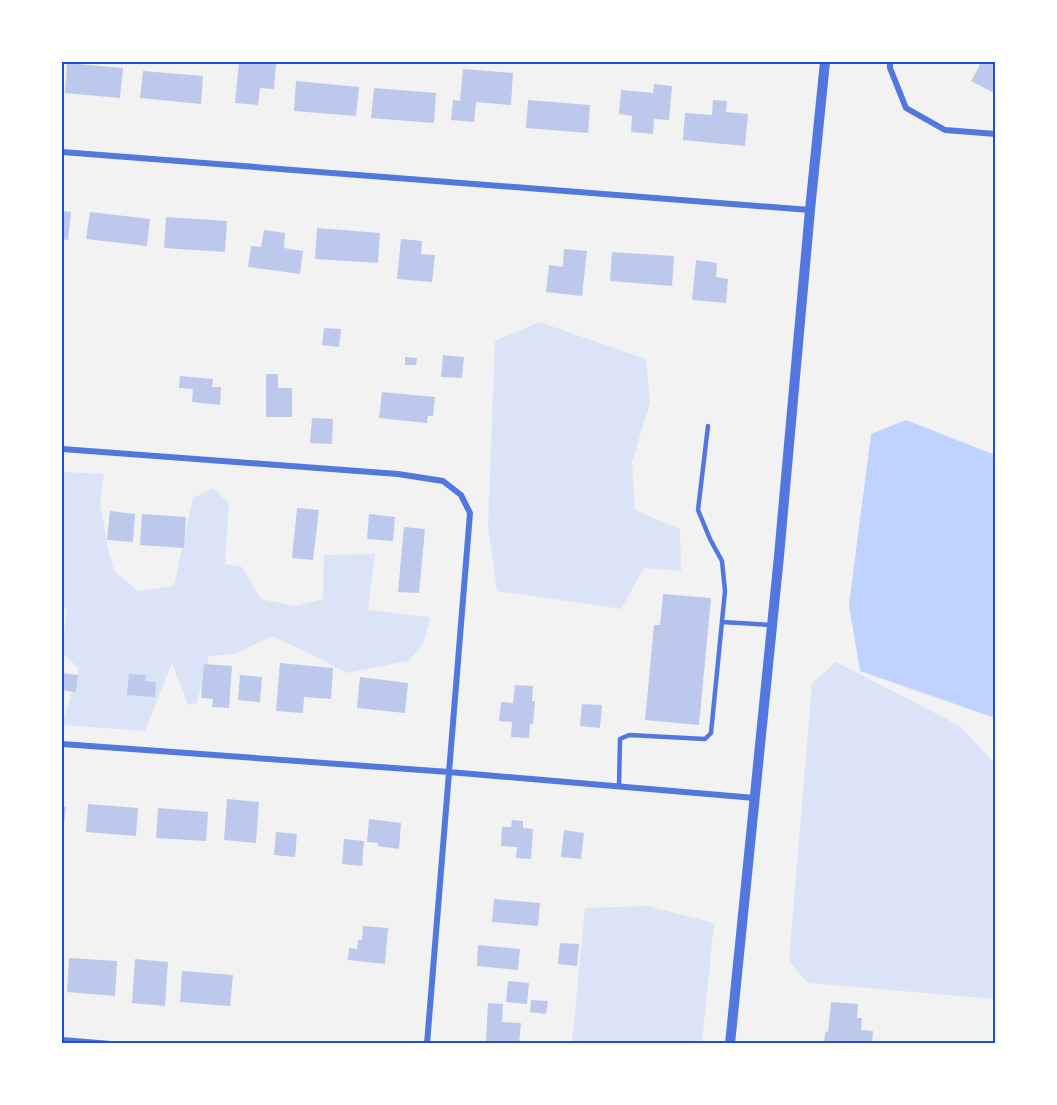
<svg xmlns="http://www.w3.org/2000/svg" width="1057" height="1105" font-family="Spectral,serif">
<style>
.green{fill:#dbe4f7}
.water{fill:#bfd3fe}
.building{fill:#bdc9ec}
.lines{fill:none;stroke-linecap:round;stroke-linejoin:round}
.service{stroke:#5277de;stroke-width:4.5}
.minor{stroke:#5277de;stroke-width:6}
.tertiary{stroke:#5277de;stroke-width:10}
.neatline{fill:none;stroke:#1d4ed8;stroke-width:2}
</style>
<rect width="100%" height="100%" fill="#f2f2f2"/>
<path class="green" d="M539,322L646,359L650,403L632,462L635,510L680,529L681,571L644,568L621,609L497,591L488,525L495,341Z
M62,472L104,474L100,503L108,548L114,571L138,591L174,586L193,498L213,488L229,504L225,564L242,567L261,599L295,606L323,599L324,555L375,554L368,610L430,617L423,645L408,661L347,673L317,657L272,636L235,654L209,656L197,703L188,705L172,663L145,731L62,725L79,668L62,653L67,609L62,607Z
M836,662L960,726L995,764V999L808,983L789,961L812,683Z
M647,906L714,923L702,1043H572L585,908Z"/>
<path class="water" d="M906,420L995,455V718L860,671L849,605L871,434Z"/>
<path class="building" d="M239,62L276,64L274,89L260,88L258,105L235,103Z
M975,62H996V94L971,81L980,65Z
M67,63L123,68L120,98L65,93Z
M463,69L513,73L511,105L476,102L474,122L451,120L453,100L460,101Z
M143,71L203,76L201,104L140,98Z
M296,81L359,87L356,116L294,111Z
M654,84L672,86L669,120L654,119L653,134L631,132L632,116L619,114L621,90L653,93Z
M374,88L436,93L434,123L371,118Z
M528,100L590,105L588,133L526,128Z
M713,100L727,101L726,112L748,114L745,146L683,140L685,113L712,115Z
M62,211L71,212L68,240L62,239Z
M90,212L150,219L147,246L86,239Z
M166,217L227,221L225,252L164,248Z
M317,228L380,233L378,263L315,259Z
M264,230L285,233L284,248L303,251L300,274L248,267L251,246L261,247Z
M401,239L422,241L421,254L435,255L432,282L397,279Z
M564,249L587,251L582,296L546,292L549,265L563,267Z
M612,252L674,256L672,286L610,281Z
M696,260L717,263L716,277L728,279L726,303L692,300Z
M324,328L341,329L339,347L322,345Z
M443,355L464,357L462,378L441,377Z
M405,357L417,358L416,365H405Z
M266,374H278V388H292V417H266Z
M180,376L213,379L212,387H221L220,405L192,402L193,389L179,388Z
M382,392L435,397L433,416H428L427,423L379,418Z
M312,418L333,419L332,444L310,443Z
M297,508L319,510L313,560L292,558Z
M110,511L135,514L133,542L107,540Z
M142,514L186,517L184,548L140,545Z
M369,514L395,517L393,541L367,539Z
M404,527L425,529L419,593L398,592Z
M663,594L711,598L699,725L645,720L654,625H660Z
M280,663L333,668L331,699L304,697L303,713L276,711Z
M204,664L232,666L229,708L212,707L213,699L201,698Z
M62,673L78,675L76,692L62,690Z
M129,674L146,675L145,681L156,682L155,697L127,695Z
M240,675L262,677L260,702L238,700Z
M360,677L408,683L405,713L357,708Z
M515,685L533,686L532,701H535L533,724H530L529,738L511,737L512,722L499,721L501,702L513,703Z
M582,704L602,705L600,728L580,726Z
M227,799L259,802L256,843L224,840Z
M88,804L138,808L136,836L86,832Z
M62,806L66,807L64,824L62,823Z
M158,808L208,812L206,841L156,838Z
M369,819L401,823L399,849L378,846V843L367,842Z
M512,820L523,821V828L533,829L531,859L516,858L517,847L501,846L502,827H511Z
M564,830L584,833L581,859L561,857Z
M276,832L297,834L295,857L274,855Z
M344,839L364,841L362,866L342,864Z
M494,899L540,903L538,926L492,922Z
M363,926L388,928L385,964L348,960L349,948L357,949L358,940H362Z
M560,943L579,944L577,966L558,964Z
M478,945L520,949L518,970L477,966Z
M69,958L117,961L115,996L67,992Z
M135,959L168,962L165,1006L132,1003Z
M182,971L233,975L230,1006L180,1002Z
M508,981L529,983L527,1004L506,1002Z
M531,1000L548,1001L546,1014L530,1012Z
M831,1002L858,1004L857,1018H862L861,1030L873,1031L872,1044H824L825,1032H828Z
M488,1003L503,1004L502,1022L521,1023L519,1044H500V1041H486Z"/>
<g class="lines">
<path class="service" d="M722,622L772,625
M619,787L620,739L629,735L705,739L711,733L725,591L722,561L710,539L698,510L708,426"/>
<path class="minor" d="M890,62V68L906,108L945,130L996,134
M62,152L810,210
M62,449L398,474L443,481L461,495L470,513L427,1044
M62,744L449,772L755,798
M62,1040L111,1044"/>
<path class="tertiary" d="M730,1044L779,556L810,210L825,62"/>
</g>
<rect width="1057" height="1105" fill="none" stroke="#ffffff" stroke-width="126"/>
<rect x="63" y="63" width="931" height="979" class="neatline"/>
</svg>
